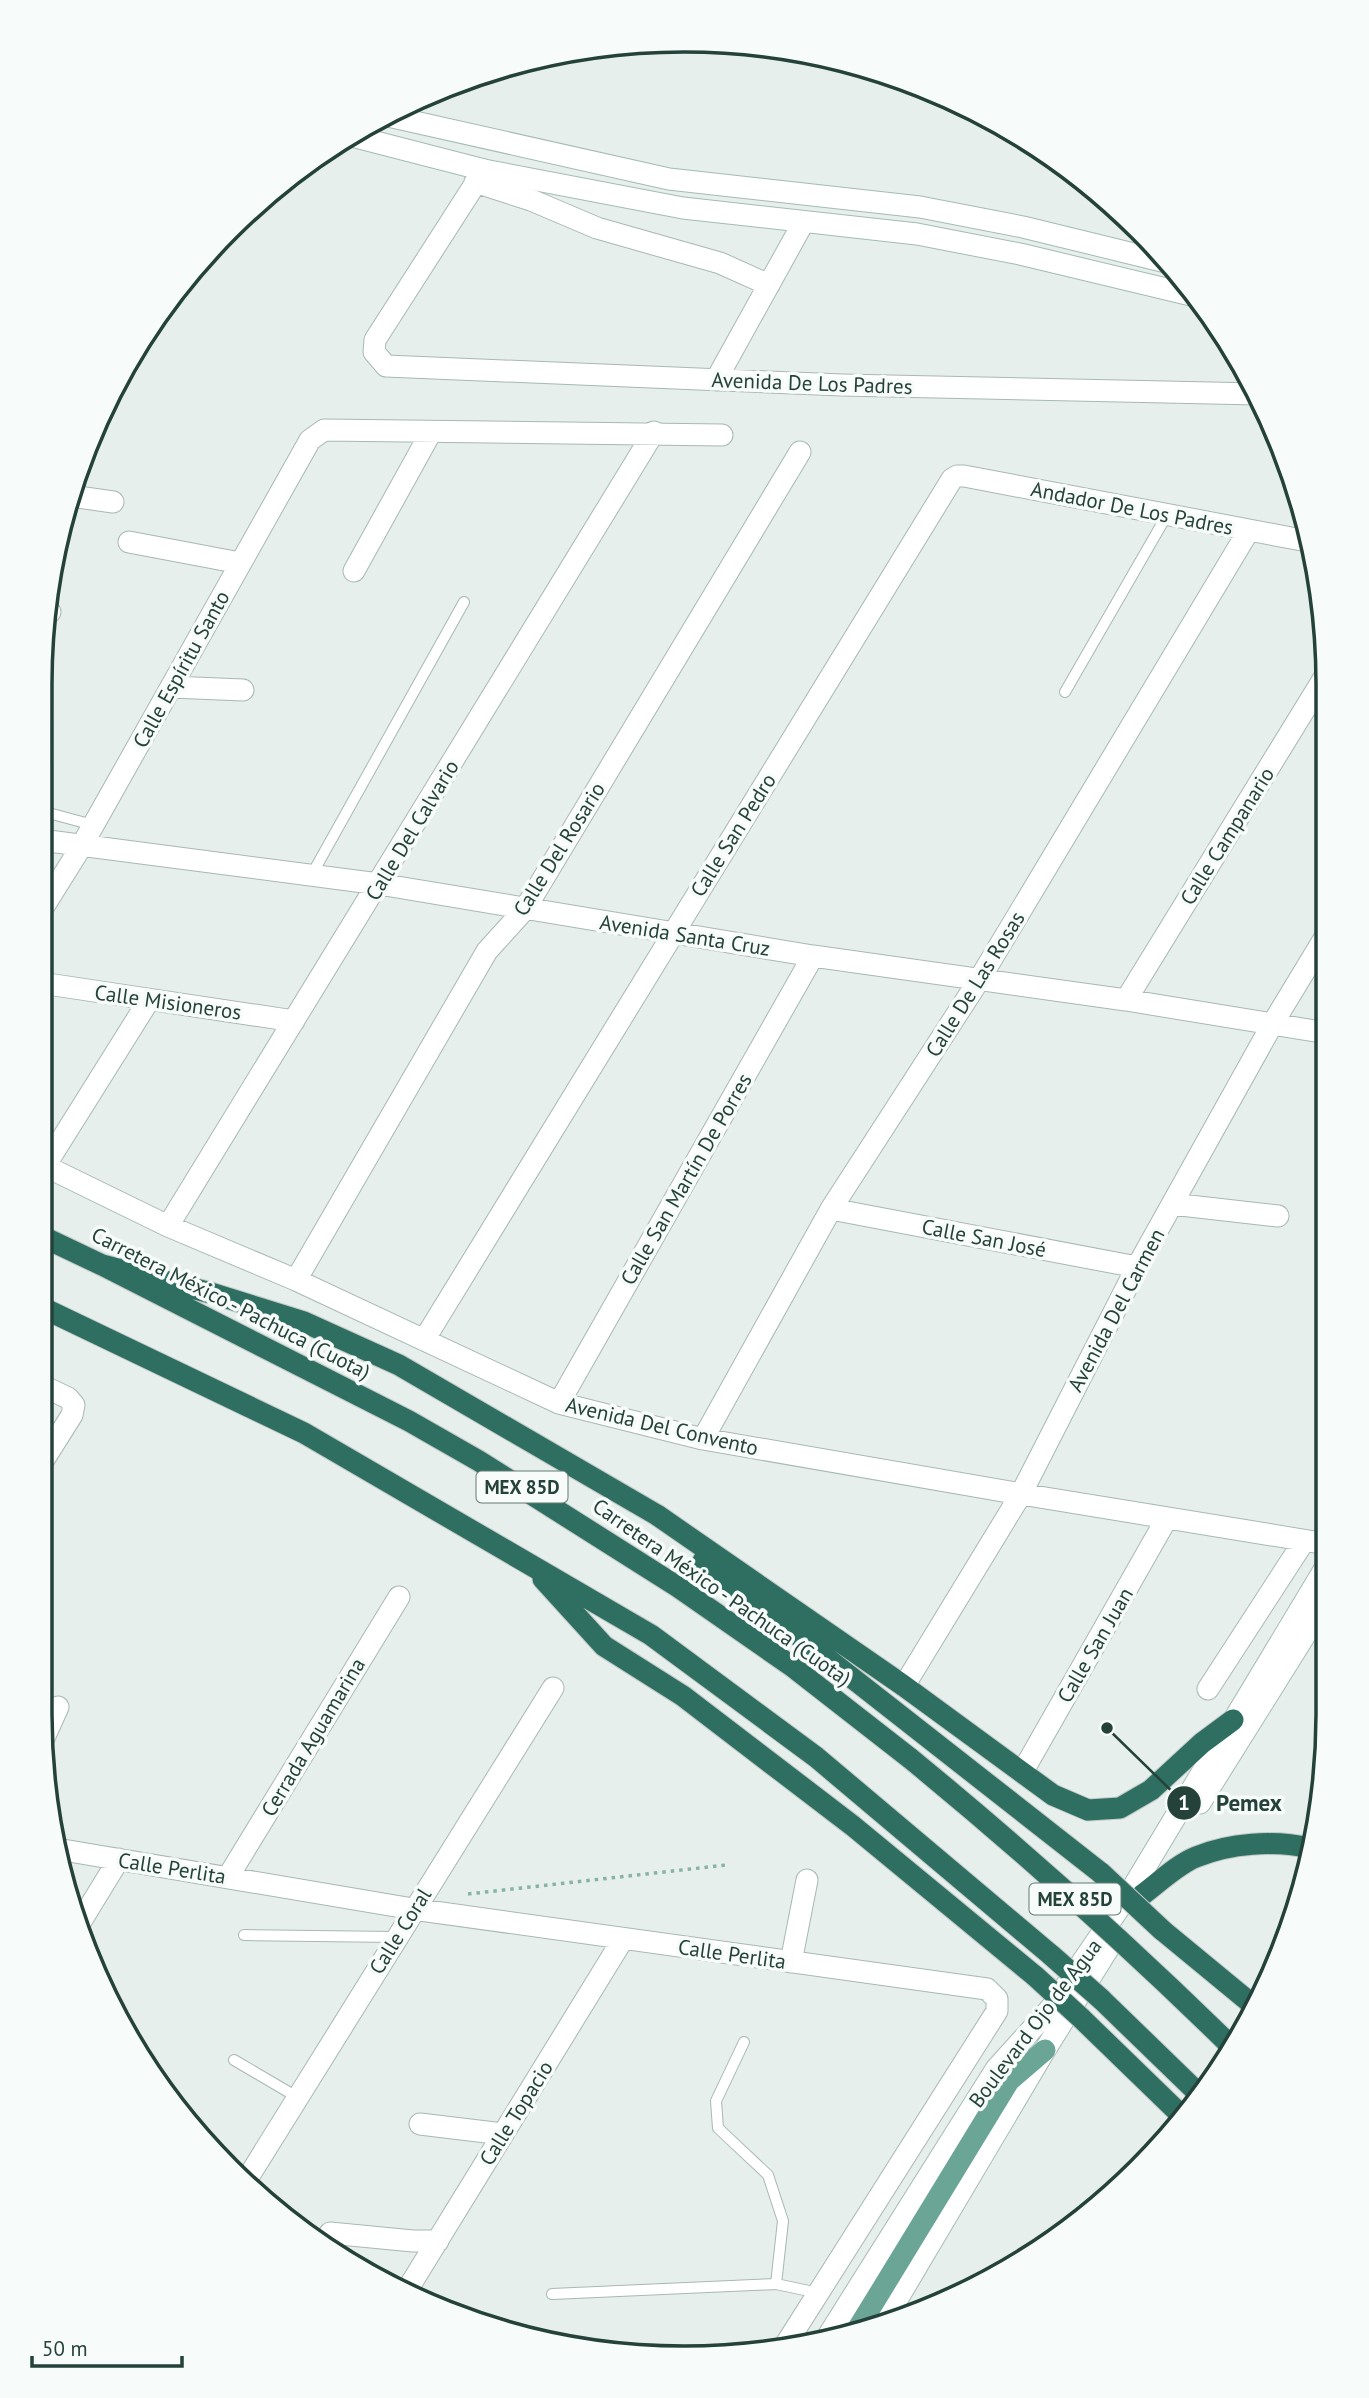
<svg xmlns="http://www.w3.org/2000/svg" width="1369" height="2398" font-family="'PT Sans',sans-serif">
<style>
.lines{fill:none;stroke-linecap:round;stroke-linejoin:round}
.lane-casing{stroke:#a8b8b2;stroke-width:12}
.street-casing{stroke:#a8b8b2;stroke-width:23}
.secondary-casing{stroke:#a4bbb3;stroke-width:23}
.primary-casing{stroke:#c2cac8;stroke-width:23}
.highway-casing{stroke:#c2cac8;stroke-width:23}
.path{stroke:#86b3a5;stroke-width:3.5;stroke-dasharray:3.5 5;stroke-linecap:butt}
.lane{stroke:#fff;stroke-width:10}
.street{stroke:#fff;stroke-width:21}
.secondary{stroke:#fff;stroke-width:21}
.primary{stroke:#6aa596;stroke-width:21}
.highway{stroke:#2f6f62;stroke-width:21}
.highway-bridge-casing{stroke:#c2cac8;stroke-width:23;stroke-linecap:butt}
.highway-bridge{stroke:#2f6f62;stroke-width:21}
.labels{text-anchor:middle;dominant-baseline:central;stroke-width:7;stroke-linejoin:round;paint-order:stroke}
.shield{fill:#f7fbf9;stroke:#637a73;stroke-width:2}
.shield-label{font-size:19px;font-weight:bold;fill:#24423a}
.street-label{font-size:21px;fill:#24423a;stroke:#f7fbf9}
.rim{fill:none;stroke:#24423a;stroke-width:3.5}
.leader{fill:none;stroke:#24423a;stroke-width:2.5}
.callout-dot{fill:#24423a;stroke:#f7fbf9;stroke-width:2.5}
.mark-label{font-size:21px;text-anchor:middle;font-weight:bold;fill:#fff}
.callout-label{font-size:23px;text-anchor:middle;font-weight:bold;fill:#24423a;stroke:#f7fbf9;stroke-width:7;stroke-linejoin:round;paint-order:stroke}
</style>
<rect width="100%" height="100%" fill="#e6efeb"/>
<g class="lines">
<defs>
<path id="lane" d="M1065,692L1167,515
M41,811L93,825
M311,876L464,602
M244,1935L396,1937
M744,2042L716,2101L718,2128L768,2175L783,2221L776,2284
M234,2060L297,2097
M552,2294L776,2284L819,2293"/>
<path id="street" d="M484,170L375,340L374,352L386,366L842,385L1257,394
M475,182L531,200L597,228L720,263L769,285
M716,380L803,223
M71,496L113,502
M129,542L240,563
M354,571L431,432
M48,612H50
M171,687L243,690
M41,840L379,884L813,956L1126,1000L1327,1033
M41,911L81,847L310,440L324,430L722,435
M41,983L294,1021
M1126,1000L1327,673
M41,1164L168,1226L296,1280L559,1403L703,1439L1021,1494L1327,1544
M45,1166L149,1000
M1172,1204L1278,1216
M831,1209L1137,1267
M168,1226L654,432
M296,1280L487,951L525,909L800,452
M424,1340L952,479L957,476H964L1307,541
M559,1403L813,956
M703,1439L831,1209L979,980L1249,530
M41,1464L72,1415L74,1405L68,1398L41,1385
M904,1686L1021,1494L1137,1267L1273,1023L1327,934
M1208,1689L1304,1541
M44,1738L58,1707
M1023,1771L1167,1518
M63,1850L413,1909L987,1989L997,1999V2011L786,2344
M228,1877L399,1597
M78,1926L119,1859
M791,1962L807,1880
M420,2124L503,2134
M249,2176L553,1688
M330,2233L413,2241H438
M409,2287L623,1939"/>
<path id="secondary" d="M388,116L669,179L920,207L1023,227L1166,262
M352,136L484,170L683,208L917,234L1020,254L1191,295
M1200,1803L1327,1600
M882,2325L1045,2050L1108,1949
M828,2336L996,2069L1051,2008L1132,1889L1327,1565"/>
<path id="primary" d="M857,2330L1009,2081L1045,2050"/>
<path id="highway" d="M41,1236L102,1265L409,1421L479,1461L678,1587L793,1667L911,1759
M102,1265L211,1293L304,1322L399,1365L657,1515L904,1686L1053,1795L1088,1810L1120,1808L1151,1790L1202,1743L1233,1720
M41,1307L304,1433L651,1635L816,1757L1051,1955
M703,1561L1101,1873
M543,1579L604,1646L683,1696L853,1826L1035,1976
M1142,1895C1157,1884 1178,1864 1196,1857C1230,1843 1274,1840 1309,1848
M1162,1930L1253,2005
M1101,1999L1199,2094
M1081,2018L1180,2114"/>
</defs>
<use href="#lane" class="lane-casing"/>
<use href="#street" class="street-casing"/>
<use href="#secondary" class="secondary-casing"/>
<use href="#primary" class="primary-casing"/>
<use href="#highway" class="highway-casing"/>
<path class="path" d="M468,1894L726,1865"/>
<use href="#lane" class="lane"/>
<use href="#street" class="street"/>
<use href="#secondary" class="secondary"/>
<use href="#primary" class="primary"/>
<use href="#highway" class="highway"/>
<defs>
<path id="highway-bridge" d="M911,1759C1022,1850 1129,1946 1232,2047
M1101,1873L1162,1930
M1051,1955L1101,1999
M1035,1976L1081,2018"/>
</defs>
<use href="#highway-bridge" class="highway-bridge-casing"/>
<use href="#highway-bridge" class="highway-bridge"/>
</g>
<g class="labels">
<g class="shield">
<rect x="476.5" y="1471.5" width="91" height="31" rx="5"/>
<rect x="1029.5" y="1883.5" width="91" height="31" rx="5"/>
</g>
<g class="shield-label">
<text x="522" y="1487">MEX 85D</text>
<text x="1075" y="1899">MEX 85D</text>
</g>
<g class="street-label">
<text transform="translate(812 383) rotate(2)">Avenida De Los Padres</text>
<text transform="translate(1132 508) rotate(11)">Andador De Los Padres</text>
<text transform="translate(181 669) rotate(-61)">Calle Espíritu Santo</text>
<text transform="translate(412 830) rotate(-59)">Calle Del Calvario</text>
<text transform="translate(733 835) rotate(-58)">Calle San Pedro</text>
<text transform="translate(1227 836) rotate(-58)">Calle Campanario</text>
<text transform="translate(559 849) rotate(-58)">Calle Del Rosario</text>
<text transform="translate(685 935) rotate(9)">Avenida Santa Cruz</text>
<text transform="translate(975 984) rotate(-58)">Calle De Las Rosas</text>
<text transform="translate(168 1002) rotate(8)">Calle Misioneros</text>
<text transform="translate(686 1179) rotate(-60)">Calle San Martín De Porres</text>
<text transform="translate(984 1238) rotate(11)">Calle San José</text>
<text transform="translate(231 1303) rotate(27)">Carretera México - Pachuca (Cuota)</text>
<text transform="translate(1116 1310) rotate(-62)">Avenida Del Carmen</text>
<text transform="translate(662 1426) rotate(13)">Avenida Del Convento</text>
<text transform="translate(722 1592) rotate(35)">Carretera México - Pachuca (Cuota)</text>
<text transform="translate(1095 1645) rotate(-60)">Calle San Juan</text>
<text transform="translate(313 1737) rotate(-59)">Cerrada Aguamarina</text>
<text transform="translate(172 1868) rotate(9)">Calle Perlita</text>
<text transform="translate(400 1931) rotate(-58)">Calle Coral</text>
<text transform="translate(732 1954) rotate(8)">Calle Perlita</text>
<text transform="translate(1035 2023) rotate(-53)">Boulevard Ojo de Agua</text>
<text transform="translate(516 2113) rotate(-58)">Calle Topacio</text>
</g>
</g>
<path d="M0 0H1369V2398H0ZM684 52H684A632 632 0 0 1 1316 684V1714A632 632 0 0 1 684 2346H684A632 632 0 0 1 52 1714V684A632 632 0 0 1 684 52Z" fill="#f7fbf9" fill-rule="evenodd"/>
<path class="rim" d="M684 52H684A632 632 0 0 1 1316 684V1714A632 632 0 0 1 684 2346H684A632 632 0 0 1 52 1714V684A632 632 0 0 1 684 52Z"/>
<path class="leader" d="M1107 1728L1184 1803"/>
<g class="callout-dot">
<circle cx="1107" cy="1728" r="7"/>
<circle cx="1184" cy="1803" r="18"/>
</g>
<g class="mark-label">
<text x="1184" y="1810">1</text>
</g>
<g class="callout-label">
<text x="1249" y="1811">Pemex</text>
</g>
<path d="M32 2356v10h150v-10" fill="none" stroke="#24423a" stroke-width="3.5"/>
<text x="42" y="2356" font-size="21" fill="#24423a" stroke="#f7fbf9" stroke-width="5" paint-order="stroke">50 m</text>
</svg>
